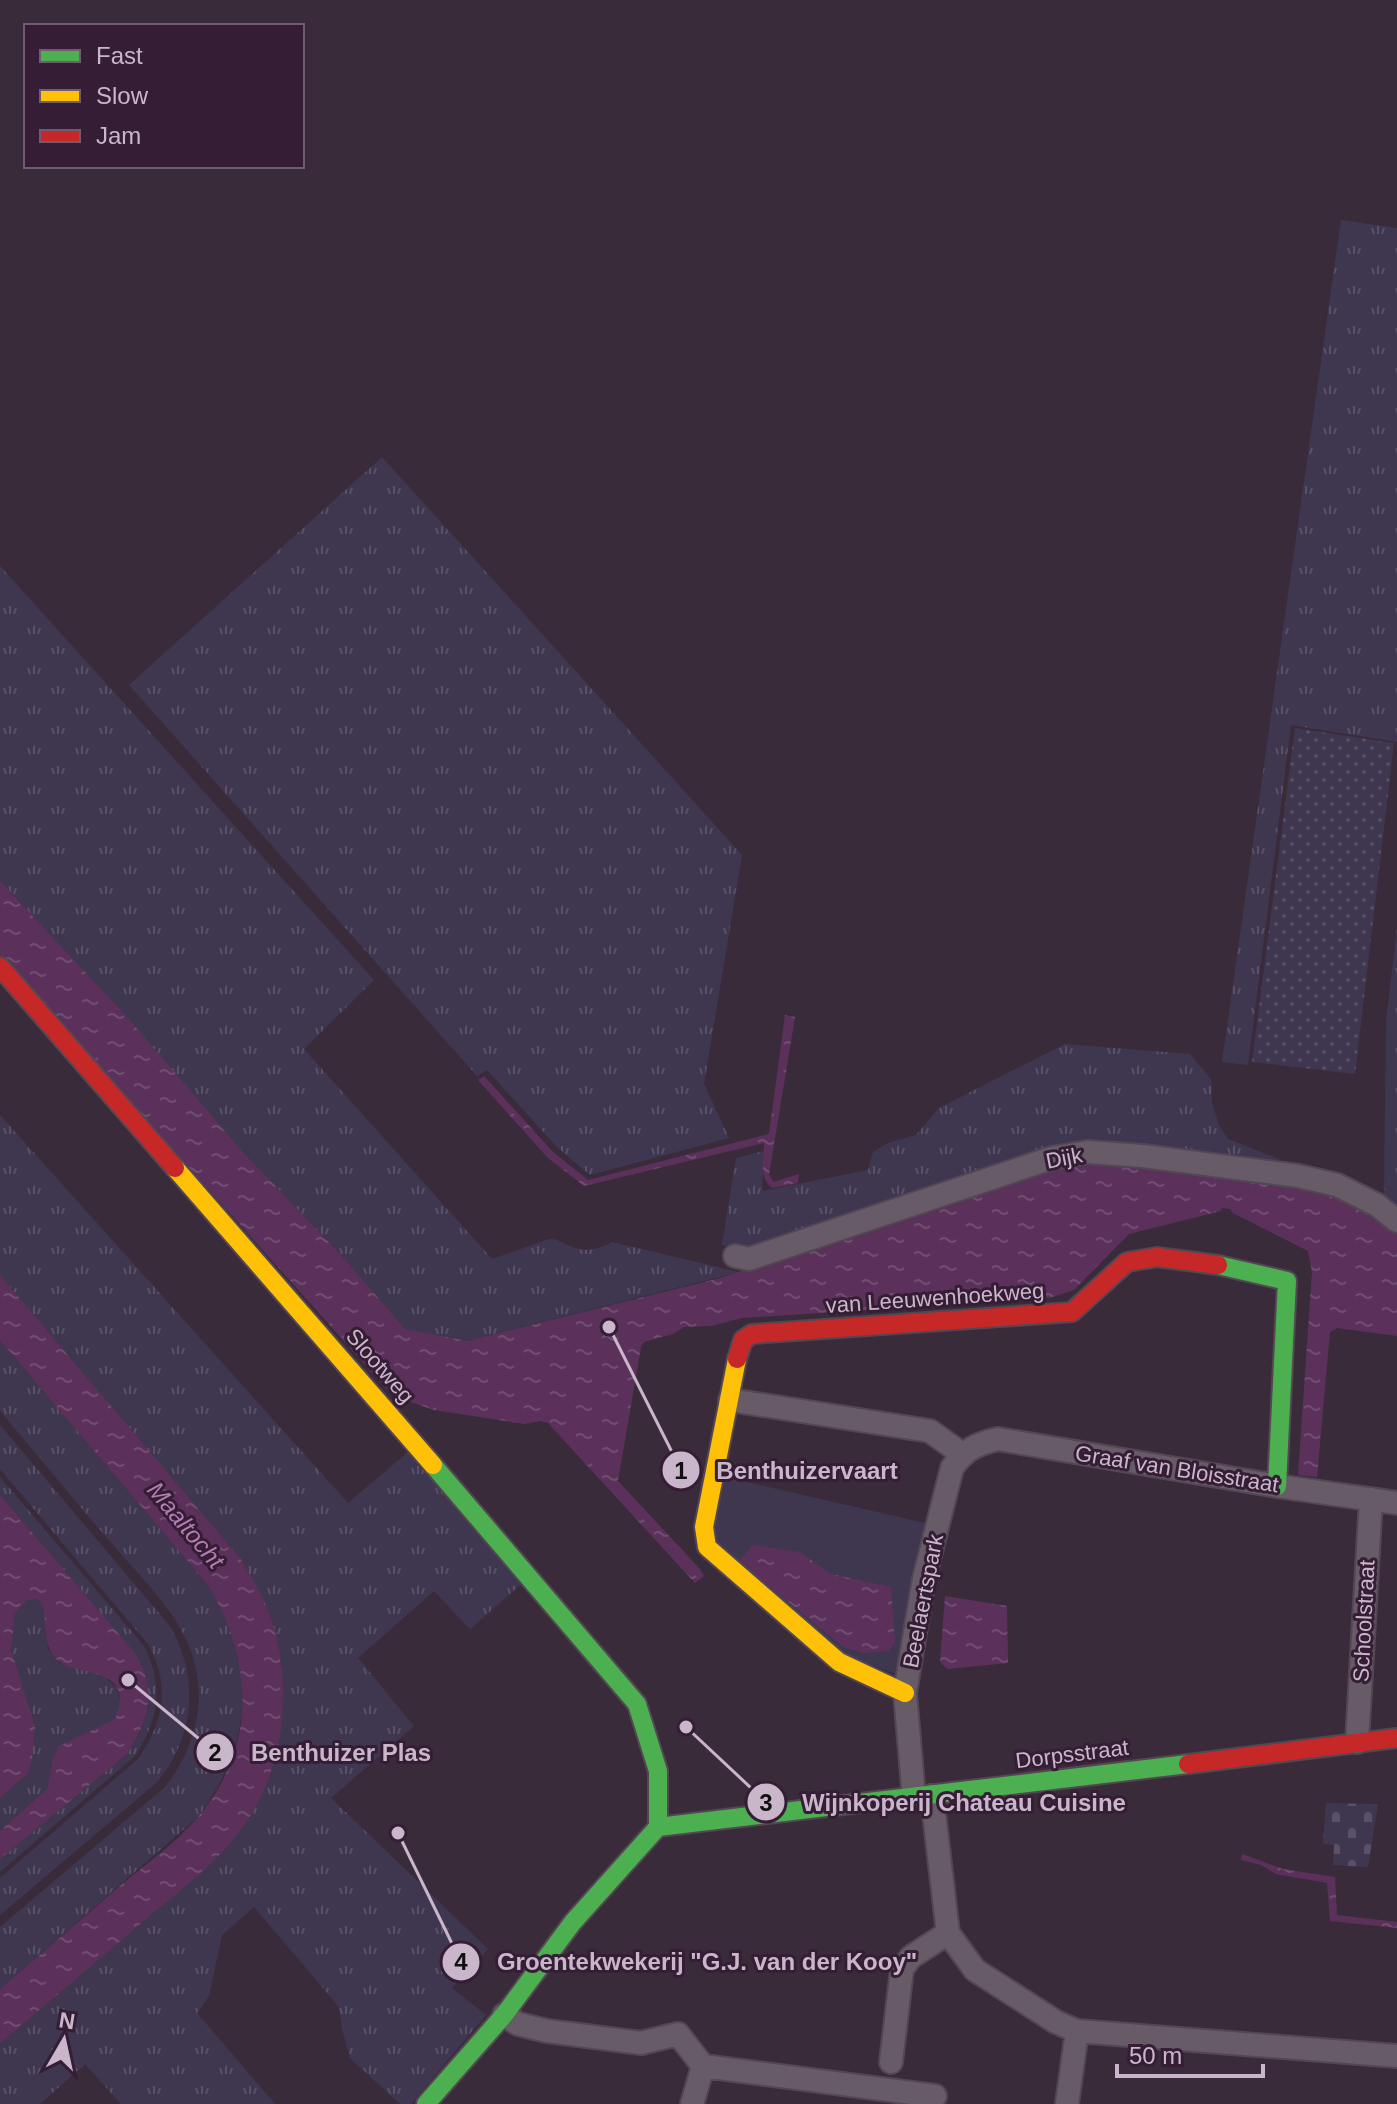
<svg xmlns="http://www.w3.org/2000/svg" width="1397" height="2104" font-family="Helvetica,sans-serif">
<style>
.grass{fill:url(#grass-tufts)}
.cemetery{fill:url(#cemetery-stones)}
.park{fill:#3f3650}
.garden{fill:url(#garden-dots)}
.water{fill:url(#water-ripples)}
.lines{fill:none;stroke-linecap:round;stroke-linejoin:round}
.street-casing{stroke:#534753;stroke-width:26}
.fast-casing{stroke:#534753;stroke-width:22}
.slow-casing{stroke:#534753;stroke-width:22}
.jam-casing{stroke:#534753;stroke-width:22}
.street{stroke:#685b68;stroke-width:22}
.fast{stroke:#4caf50;stroke-width:18}
.slow{stroke:#ffc107;stroke-width:18}
.jam{stroke:#c62828;stroke-width:18}
.labels{text-anchor:middle;dominant-baseline:central;stroke-width:6;stroke-linejoin:round;paint-order:stroke}
.street-label{font-size:22px;fill:#cab6ca;stroke:#351e35}
.water-label{font-size:24px;font-style:italic;fill:#b17db2;stroke:#351e35}
.leader{fill:none;stroke:#cab6ca;stroke-width:3}
.callout-dot{fill:#cab6ca;stroke:#351e35;stroke-width:3}
.mark-label{font-size:24px;text-anchor:middle;font-weight:bold;fill:#111}
.callout-label{font-size:24px;text-anchor:middle;font-weight:bold;fill:#cab6ca;stroke:#351e35;stroke-width:6;stroke-linejoin:round;paint-order:stroke}
</style>
<defs>
<pattern id="grass-tufts" width="24" height="20" patternUnits="userSpaceOnUse" patternTransform="scale(2)"><rect width="24" height="20" fill="#3f3650"/><path d="M3 7l-1-3M5 7V3M7 7l1-3M15 17l-1-3M17 17v-4M19 17l1-3" fill="none" stroke="#595168"/></pattern>
<pattern id="cemetery-stones" width="16" height="16" patternUnits="userSpaceOnUse" patternTransform="scale(2)"><rect width="16" height="16" fill="#3f3650"/><path d="M2 7V4a2 2 0 0 1 4 0v3zM10 15v-3a2 2 0 0 1 4 0v3z" fill="#595168"/></pattern>
<pattern id="garden-dots" width="8" height="8" patternUnits="userSpaceOnUse" patternTransform="scale(2)"><rect width="8" height="8" fill="#3f3650"/><path d="M2 2h.1M6 6h.1" fill="none" stroke="#595168" stroke-width="1.8" stroke-linecap="round"/></pattern>
<pattern id="water-ripples" width="26" height="14" patternUnits="userSpaceOnUse" patternTransform="scale(2)"><rect width="26" height="14" fill="#5b315b"/><path d="M2 4q2-2 4 0t4 0M15 11q2-2 4 0t4 0" fill="none" stroke="#714d71"/></pattern>
</defs>
<rect width="100%" height="100%" fill="#3a2b3a"/>
<path class="grass" d="M1341,220L1397,228V742L1291,725L1248,1065L1222,1062Z
M382,457L742,855L704,1084L729,1138L590,1175L557,1147L487,1070L477,1076L129,685Z
M0,566L374,980L304,1049L492,1259L549,1239C558,1239 560,1242 568,1245C583,1253 598,1250 612,1242L739,1272L467,1341L405,1329L340,1254L242,1151L94,982L0,881Z
M1397,928V1211L1384,1203L1386,1021Z
M1065,1044L1190,1054L1211,1079L1212,1103L1219,1125L1228,1139L1279,1159L1278,1165L758,1250L722,1245L736,1158L764,1151L762,1191L868,1170L873,1152L888,1143L916,1135L939,1108Z
M0,1115L348,1503L408,1452L525,1581L470,1629L434,1591L358,1658L414,1726L331,1798L488,1949L452,1988L486,2015L411,2104H400L350,2058L342,2029L339,2007L254,1907L222,1935L209,1996L197,2013L275,2104H121L85,2064L40,2104H0V2043L210,1864L242,1829L282,1665L274,1628L264,1601L240,1558L0,1275Z
M0,1340L208,1585C257,1665 254,1742 198,1817L0,1989V1927L164,1788C181,1768 192,1743 197,1717C210,1638 153,1592 107,1538C71,1496 36,1454 0,1411Z
M0,1425L169,1625C200,1676 195,1738 156,1783L0,1915V1878L139,1758C165,1720 170,1684 148,1644L0,1469Z
M0,1477L144,1646C164,1684 159,1720 135,1756L0,1872V1859L127,1754L139,1735L149,1695L135,1653L0,1495Z
M37,1599L42,1604L45,1613L48,1649L59,1663L100,1673L117,1688L121,1705L116,1719L101,1728L79,1736L53,1759L47,1789L0,1831V1798L28,1773L17,1672L11,1650L15,1613L27,1600Z"/>
<path class="cemetery" d="M1326,1803L1378,1804L1368,1867L1333,1865L1334,1845L1323,1844Z"/>
<path class="park" d="M721,1476L925,1523L904,1671L898,1675L838,1652L712,1539Z"/>
<path class="garden" d="M1295,728L1394,743L1355,1074L1252,1062Z"/>
<path class="water" d="M0,881L127,1017L242,1151L340,1254L405,1329L467,1341L720,1278L1078,1160L1171,1169L1225,1179L1299,1186L1363,1206L1397,1230V1336L1337,1328L1330,1332L1317,1477L1298,1475L1312,1272L1308,1251L1233,1213L1230,1209L1222,1208L1221,1211L1129,1234L1074,1290L1049,1298L742,1318L711,1326L684,1327L673,1334L644,1342L641,1347L618,1481L699,1568L704,1576L695,1583L548,1423L540,1421L525,1424L434,1410L393,1396L0,956Z
M785,1015L795,1017L769,1175L774,1182L799,1174L798,1183L772,1188C758,1176 764,1159 764,1143L584,1186L548,1158L478,1080L484,1076L553,1152L588,1180L769,1134Z
M0,1275L240,1558C248,1572 258,1586 264,1601C296,1671 288,1766 242,1828C215,1866 175,1894 140,1924C93,1964 47,2004 0,2043V1989C40,1955 80,1920 120,1886C146,1864 176,1843 198,1817C257,1748 254,1660 208,1585L0,1340Z
M0,1495L135,1653C157,1689 149,1720 127,1754L0,1859V1831L47,1789L53,1758L59,1746L115,1719C138,1663 73,1679 55,1658C42,1642 48,1623 42,1604L37,1599L27,1600L15,1613L11,1650L35,1727L32,1758L28,1773L0,1798Z
M753,1545L800,1552L831,1574L891,1587L895,1643L888,1651L863,1653L843,1647L739,1561Z
M945,1596L1007,1606L1008,1663L947,1669L940,1662Z
M1242,1854L1283,1869L1335,1877L1337,1915L1397,1922V1928L1330,1921L1327,1883L1276,1874L1261,1865L1241,1860Z"/>
<g class="lines">
<defs>
<path id="street" d="M735,1256L749,1259L1052,1158L1087,1152L1143,1156L1298,1176L1337,1185L1377,1205L1397,1221
M730,1400L930,1431L962,1454
M1357,1742L1371,1499
M932,1796L948,1933L975,1970L1056,2022L1077,2031L1397,2056
M914,1798L905,1693L924,1579L952,1468C965,1449 977,1444 998,1439L1277,1486L1397,1503
M504,2015L518,2024L547,2031L641,2043L678,2034L703,2066L935,2096
M891,2062L902,1969L911,1957L948,1933
M692,2104L703,2066
M1067,2104L1077,2031"/>
<path id="fast" d="M1218,1265L1287,1281L1277,1486
M433,1465L637,1704L658,1771V1827
M658,1827L1188,1764
M426,2104L504,2015L573,1922L658,1827"/>
<path id="slow" d="M175,1168L433,1465
M737,1359L704,1527L707,1547L839,1662L905,1693"/>
<path id="jam" d="M0,967L175,1168
M737,1359L743,1340L752,1334L1072,1312L1127,1262L1157,1257L1218,1265
M1188,1764L1397,1738"/>
</defs>
<use href="#street" class="street-casing"/>
<use href="#fast" class="fast-casing"/>
<use href="#slow" class="slow-casing"/>
<use href="#jam" class="jam-casing"/>
<use href="#street" class="street"/>
<use href="#fast" class="fast"/>
<use href="#slow" class="slow"/>
<use href="#jam" class="jam"/>
</g>
<g class="labels">
<g class="street-label">
<text transform="translate(1064 1158) rotate(-11)">Dijk</text>
<text transform="translate(935 1298) rotate(-4)">van Leeuwenhoekweg</text>
<text transform="translate(380 1366) rotate(49)">Slootweg</text>
<text transform="translate(1177 1469) rotate(9)">Graaf van Bloisstraat</text>
<text transform="translate(923 1601) rotate(-79)">Beelaertspark</text>
<text transform="translate(1364 1621) rotate(-87)">Schoolstraat</text>
<text transform="translate(1072 1754) rotate(-7)">Dorpsstraat</text>
</g>
<g class="water-label">
<text transform="translate(186 1525) rotate(50)">Maaltocht</text>
</g>
</g>
<path class="leader" d="M609 1327L681 1470M128 1680L215 1752M686 1727L766 1802M398 1833L461 1962"/>
<g class="callout-dot">
<circle cx="609" cy="1327" r="8"/>
<circle cx="128" cy="1680" r="8"/>
<circle cx="686" cy="1727" r="8"/>
<circle cx="398" cy="1833" r="8"/>
<circle cx="681" cy="1470" r="20"/>
<circle cx="215" cy="1752" r="20"/>
<circle cx="766" cy="1802" r="20"/>
<circle cx="461" cy="1962" r="20"/>
</g>
<g class="mark-label">
<text x="681" y="1479">1</text>
<text x="215" y="1761">2</text>
<text x="766" y="1811">3</text>
<text x="461" y="1970">4</text>
</g>
<g class="callout-label">
<text x="807" y="1479">Benthuizervaart</text>
<text x="341" y="1761">Benthuizer Plas</text>
<text x="964" y="1811">Wijnkoperij Chateau Cuisine</text>
<text x="707" y="1970">Groentekwekerij "G.J. van der Kooy"</text>
</g>
<rect x="24" y="24" width="280" height="144" fill="#351e35" stroke="#715b71" stroke-width="2"/>
<rect x="40" y="50" width="40" height="12" fill="#4caf50" stroke="#715b71" stroke-width="2"/>
<text x="96" y="64" font-size="24" fill="#cab6ca">Fast</text>
<rect x="40" y="90" width="40" height="12" fill="#ffc107" stroke="#715b71" stroke-width="2"/>
<text x="96" y="104" font-size="24" fill="#cab6ca">Slow</text>
<rect x="40" y="130" width="40" height="12" fill="#c62828" stroke="#715b71" stroke-width="2"/>
<text x="96" y="144" font-size="24" fill="#cab6ca">Jam</text>
<g transform="translate(64 2040) rotate(9)" stroke="#351e35" stroke-width="6" paint-order="stroke">
<path d="M0-6L14 30L0 20L-14 30Z" fill="#cab6ca"/>
<text y="-12" font-size="22" font-weight="bold" text-anchor="middle" fill="#cab6ca">N</text>
</g>
<path d="M1117 2064v12h146v-12" fill="none" stroke="#cab6ca" stroke-width="4"/>
<text x="1129" y="2064" font-size="24" fill="#cab6ca" stroke="#351e35" stroke-width="6" paint-order="stroke">50 m</text>
</svg>
